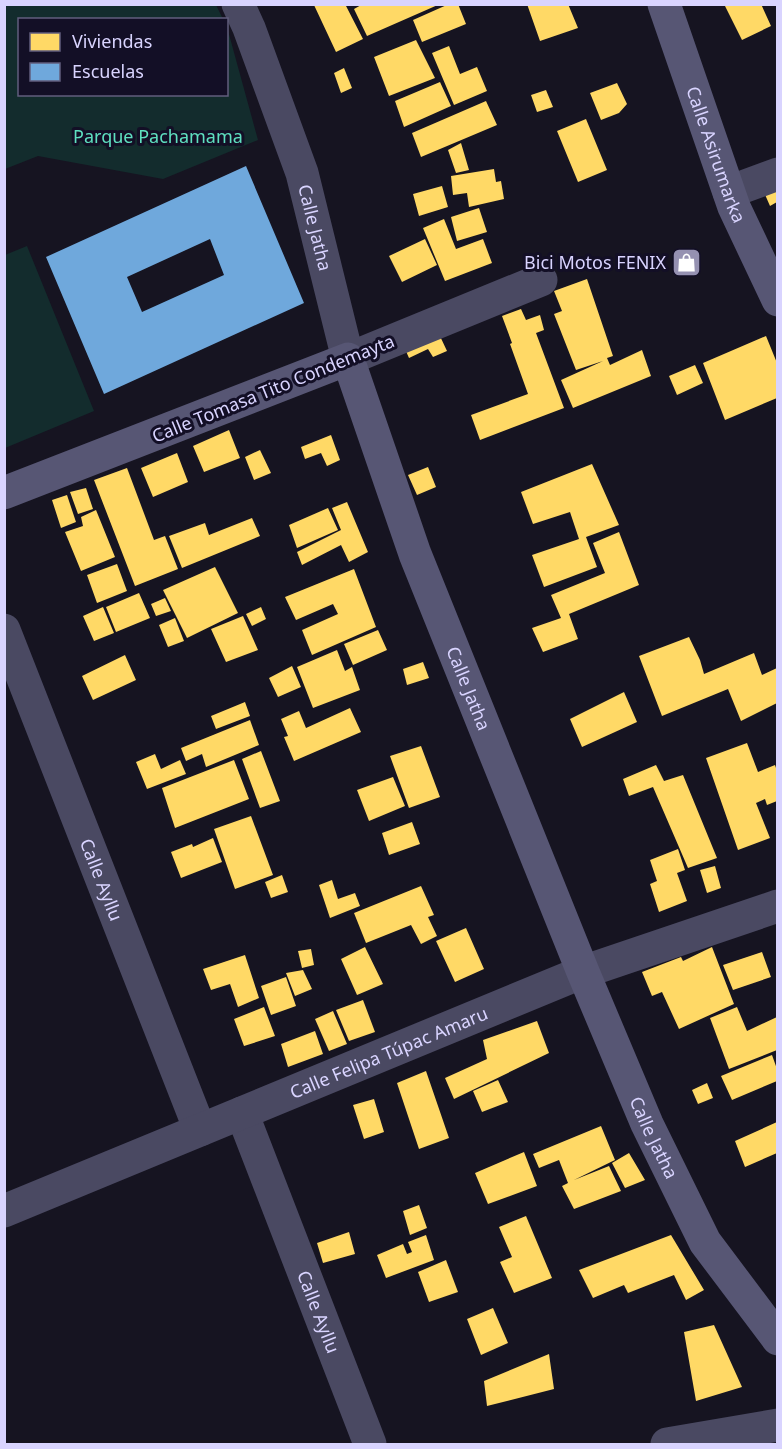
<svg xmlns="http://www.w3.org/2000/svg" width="782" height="1449" font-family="'Noto Sans',sans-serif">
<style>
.green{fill:#132c2d}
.homes{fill:#ffd966}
.schools{fill:#6fa8dc;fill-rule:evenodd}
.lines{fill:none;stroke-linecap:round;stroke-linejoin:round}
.street{stroke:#4a4962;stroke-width:33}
.secondary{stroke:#575674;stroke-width:33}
.labels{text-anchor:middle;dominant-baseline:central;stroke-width:6;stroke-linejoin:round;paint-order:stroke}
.park-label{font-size:18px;fill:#5fe0c0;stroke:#130f26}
.street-label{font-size:18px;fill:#d9d4ff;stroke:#130f26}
.poi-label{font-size:18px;fill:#d9d4ff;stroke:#130f26;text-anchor:end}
</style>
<rect width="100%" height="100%" fill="#161421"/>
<path class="green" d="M5,4L216,5L223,19L20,20V94H226L227,27L258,140L163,179L38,156L5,169Z
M27,246L94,411L5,448V255Z"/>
<path class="homes" d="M315,4H345L363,39L336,52L314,5Z
M363,4H440L367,36L354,9Z
M449,4H458L466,24L422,42L413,20Z
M527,4H568L578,28L540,41Z
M724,4H761L771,26L742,40Z
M416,40L435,78L389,96L374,57Z
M449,46L460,74L477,67L487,91L454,105L432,53Z
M344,68L352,88L341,93L334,73Z
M440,82L451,106L404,127L395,101Z
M617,83L627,104L619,113L601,120L590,93Z
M546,90L553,107L537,112L531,95Z
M486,101L497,125L421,157L412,133Z
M586,119L607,170L578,182L557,131Z
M461,143L469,170L456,173L448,150Z
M494,169L496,182L501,181L504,199L469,207L467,193L453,195L451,176Z
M777,184V202L770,206L763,190Z
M442,186L448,207L419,216L413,194Z
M479,208L487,232L457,241L451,217Z
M444,219L456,249L483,239L492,263L445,281L423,228Z
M425,239L437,265L402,282L389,256Z
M587,279L613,356L607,358L610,365L642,350L651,376L573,408L561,380L603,361L576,370L554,314L562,311L554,291Z
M521,309L526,320L540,315L544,330L536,333L564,408L480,440L471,415L528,394L510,344L512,343L502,316Z
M439,334L447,351L433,357L428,349L409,358L405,349Z
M766,336L777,363V398L725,420L703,363Z
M695,365L703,383L677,395L669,376Z
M229,430L240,458L204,472L193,446Z
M331,435L340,460L327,466L321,453L305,459L301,447Z
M260,450L271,473L254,480L245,457Z
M177,453L188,482L153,497L141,468Z
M592,464L619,525L586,537L597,567L544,587L532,555L579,539L570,512L533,524L521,492Z
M428,467L436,487L417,495L408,475Z
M127,468L154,540L165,536L178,569L135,586L94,480Z
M86,488L93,509L78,514L70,492Z
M67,495L76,522L61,528L52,500Z
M347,502L368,552L349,562L341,545L302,565L297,552L341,530L332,508Z
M328,508L338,530L297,548L289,525Z
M96,510L115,557L81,571L65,532L83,526L81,517Z
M252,518L260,536L182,568L169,536L205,523L209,535Z
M619,532L639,585L569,614L578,639L543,652L532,628L561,618L551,595L605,573L593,543Z
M117,564L127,591L97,603L87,575Z
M215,567L238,613L187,638L163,590Z
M354,569L376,627L312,655L302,630L338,614L333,604L296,620L285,597Z
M139,593L150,618L116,632L106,607Z
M165,598L171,611L156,616L151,604Z
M103,607L114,633L94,641L83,616Z
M261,607L266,619L252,626L246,614Z
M243,616L258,650L226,662L211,629Z
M175,618L184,641L168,647L159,625Z
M378,630L387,650L353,665L344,644Z
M689,637L700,660L704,674L754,653L762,675L777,668V703L741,721L728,689L662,716L639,656Z
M337,650L345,671L352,667L360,690L313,708L297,667Z
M125,655L136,680L93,700L82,676Z
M423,662L429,678L407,685L403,669Z
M292,666L301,687L278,697L269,678Z
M624,692L637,722L582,747L570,719Z
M245,702L250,716L216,729L211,716Z
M350,708L361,732L294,761L284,737L288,736L281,719L299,711L306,728Z
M250,720L259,745L206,767L202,754L186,761L181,748Z
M747,743L758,772L775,765L777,771V801L767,805L765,799L756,803L770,838L738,850L706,758Z
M421,746L440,797L409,808L390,756Z
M261,751L280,801L260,808L242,759Z
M155,754L161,769L180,760L186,774L147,789L136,762Z
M234,760L249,799L175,828L162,788Z
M656,765L664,781L683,775L717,858L688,868L653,787L629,796L623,779Z
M393,777L405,806L369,821L357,790Z
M251,816L273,875L235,889L214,829Z
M412,822L420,844L389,855L382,833Z
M213,838L222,862L181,878L171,852L192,844L193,847Z
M678,849L685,870L677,873L687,901L659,912L650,884L657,881L650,860Z
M715,866L721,888L707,893L700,870Z
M282,875L288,892L271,898L265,882Z
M332,880L338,899L355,893L360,906L330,918L319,885Z
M421,886L434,915L428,917L437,936L421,944L411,925L366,943L354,913Z
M466,928L484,969L455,982L436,941Z
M365,947L383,984L357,995L341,959Z
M712,947L734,1004L679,1029L662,992L652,996L642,972L681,957L683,961Z
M311,949L314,965L302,968L298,951Z
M762,952L771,977L733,990L723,965Z
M245,955L259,998L238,1007L230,984L211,990L203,969Z
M303,970L312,989L295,996L286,973Z
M286,977L296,1006L271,1015L261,986Z
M363,1000L375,1032L349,1041L336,1010Z
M264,1007L275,1036L244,1046L234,1019Z
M737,1007L747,1031L777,1017V1050L729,1069L710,1018Z
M333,1011L347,1044L329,1051L315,1019Z
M537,1021L549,1053L454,1099L445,1078L487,1059L483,1040Z
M315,1031L323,1054L288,1067L281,1044Z
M772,1055L777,1069V1081L732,1100L721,1076Z
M426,1071L449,1138L419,1149L397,1083Z
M498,1080L508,1102L482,1112L473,1091Z
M707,1083L713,1098L698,1104L692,1090Z
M374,1099L384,1132L364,1139L353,1105Z
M777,1122V1153L745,1167L735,1141Z
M601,1126L615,1160L574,1180L609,1166L621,1191L574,1209L562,1186L568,1183L559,1160L539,1168L533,1154Z
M524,1152L537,1186L488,1204L475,1173Z
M629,1153L645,1180L625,1188L612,1163Z
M419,1205L427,1228L410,1235L403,1211Z
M526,1216L552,1278L514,1293L500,1262L512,1257L499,1227Z
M349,1232L355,1254L323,1263L317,1243Z
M426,1235L434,1260L386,1278L377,1255L403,1244L407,1254L412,1252L408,1242Z
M671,1235L704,1290L686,1300L674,1275L628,1293L624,1285L593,1298L579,1270Z
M446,1260L458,1292L429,1302L418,1272Z
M493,1308L508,1343L481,1355L467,1319Z
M714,1325L742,1387L696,1401L684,1332Z
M549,1354L554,1389L487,1406L484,1381Z"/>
<path class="schools" d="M246,166L304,303L104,394L46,257ZM210,239L224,275L142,312L127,277Z"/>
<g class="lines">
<g class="street">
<path id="s1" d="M238,4L249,28L302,173L348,359L541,280"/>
<path d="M729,192L778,174"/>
<path id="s2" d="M4,630L200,1130"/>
<path id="s3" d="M242,1113L370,1444"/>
<path id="s4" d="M4,1211L583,972L778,906"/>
<path d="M667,1444L778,1425"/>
</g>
<g class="secondary">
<path id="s5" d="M664,4L734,207L778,300"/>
<path id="s6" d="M4,493L348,359L415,554L583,972L647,1124L705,1242L778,1339"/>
</g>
</g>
<defs>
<symbol id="shop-square" viewBox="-11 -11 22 22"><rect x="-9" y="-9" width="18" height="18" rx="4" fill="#9591b1" stroke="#130f26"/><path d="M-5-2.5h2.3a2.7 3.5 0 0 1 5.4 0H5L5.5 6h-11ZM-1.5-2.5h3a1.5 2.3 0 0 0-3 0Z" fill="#fff"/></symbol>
</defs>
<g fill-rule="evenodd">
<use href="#shop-square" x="670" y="246" width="33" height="33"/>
</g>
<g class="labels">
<g class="park-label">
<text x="158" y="136">Parque Pachamama</text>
</g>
<g class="street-label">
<text stroke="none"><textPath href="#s5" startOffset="159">Calle Asirumarka</textPath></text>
<text stroke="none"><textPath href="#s1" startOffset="237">Calle Jatha</textPath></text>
<text transform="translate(273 388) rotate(-22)">Calle Tomasa Tito Condemayta</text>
<text stroke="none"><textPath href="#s6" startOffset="720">Calle Jatha</textPath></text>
<text stroke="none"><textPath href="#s2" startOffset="268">Calle Ayllu</textPath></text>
<text stroke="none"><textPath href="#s4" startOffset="416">Calle Felipa Túpac Amaru</textPath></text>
<text stroke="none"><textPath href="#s6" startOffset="1206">Calle Jatha</textPath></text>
<text stroke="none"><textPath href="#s3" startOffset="213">Calle Ayllu</textPath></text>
</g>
<g class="poi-label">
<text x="666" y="262">Bici Motos FENIX</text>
</g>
</g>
<rect width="782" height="1449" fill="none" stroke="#d9d4ff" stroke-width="12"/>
<rect x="18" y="18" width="210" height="78" fill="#130f26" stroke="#625e7d" stroke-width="1.5"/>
<rect x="30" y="33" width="30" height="18" fill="#ffd966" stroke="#625e7d" stroke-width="1.5"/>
<text x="72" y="48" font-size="18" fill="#d9d4ff">Viviendas</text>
<rect x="30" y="63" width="30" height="18" fill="#6fa8dc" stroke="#625e7d" stroke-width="1.5"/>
<text x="72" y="78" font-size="18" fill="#d9d4ff">Escuelas</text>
</svg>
